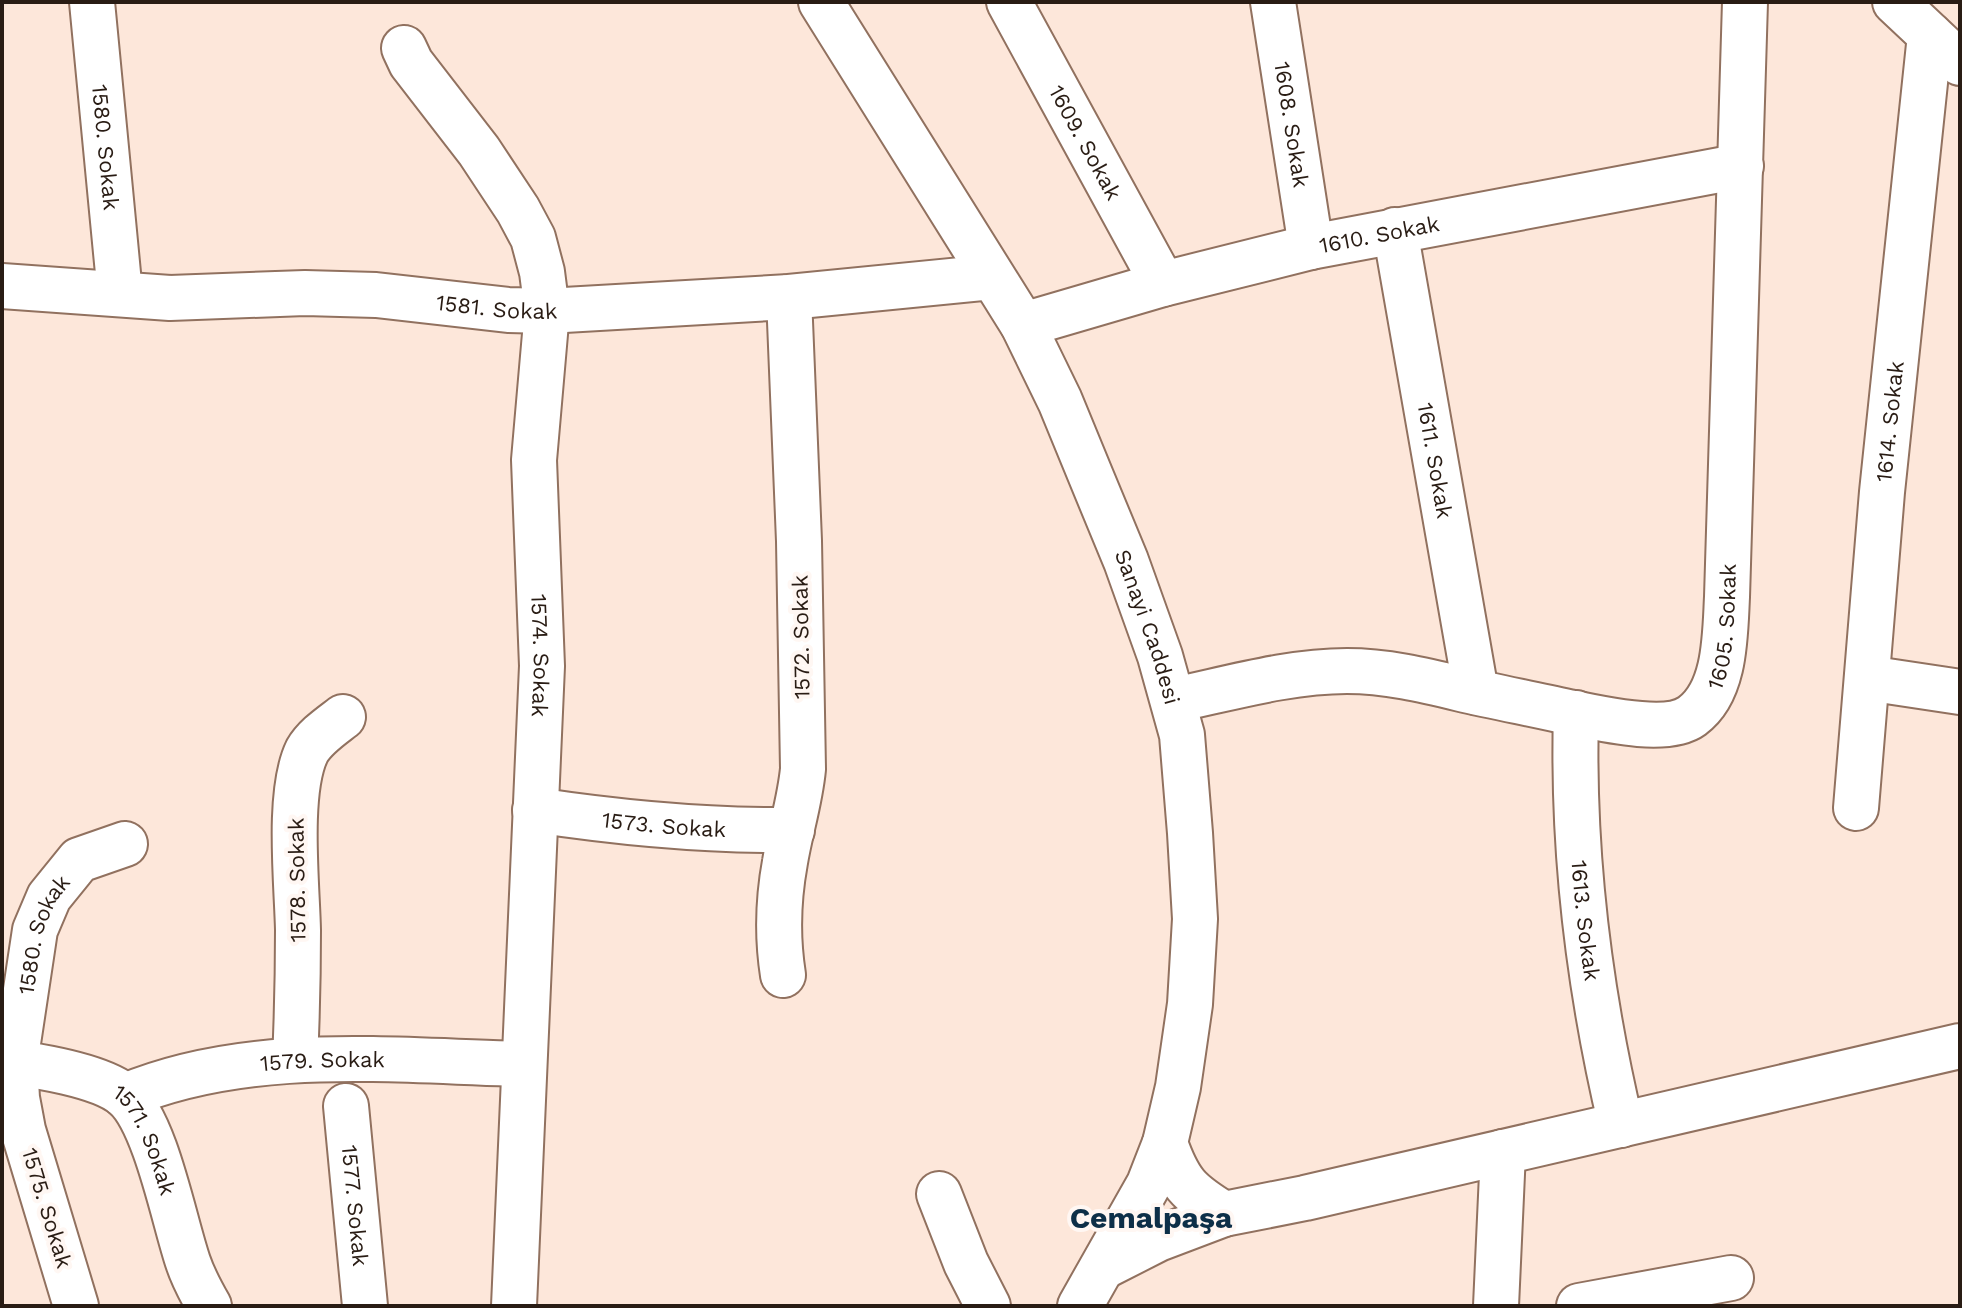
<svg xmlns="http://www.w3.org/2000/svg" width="1962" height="1308" font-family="'Work Sans',sans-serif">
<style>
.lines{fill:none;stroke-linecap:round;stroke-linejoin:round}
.minor-casing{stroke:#91715f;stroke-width:48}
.minor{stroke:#fff;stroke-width:44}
.labels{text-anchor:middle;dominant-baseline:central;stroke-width:8;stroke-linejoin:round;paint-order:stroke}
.street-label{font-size:22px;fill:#291c14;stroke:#fff7f3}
.district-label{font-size:30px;font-weight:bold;fill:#0d2f48;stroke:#fff7f3}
</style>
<rect width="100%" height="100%" fill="#fde7da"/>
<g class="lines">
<defs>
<g id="minor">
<path id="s1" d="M92,2L120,294"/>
<path id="s2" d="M821,2L1023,325L1060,401L1090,474L1126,561L1160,656L1182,735L1190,833L1195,919L1190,1004L1178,1087L1165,1143L1149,1184L1080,1306"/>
<path id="s3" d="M1009,2L1163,284"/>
<path id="s4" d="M1273,2L1311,247"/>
<path d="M1895,2L1960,63"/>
<path id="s5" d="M404,48L411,63L479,151L518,210L533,238L542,272L547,311L534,460L542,666L514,1306"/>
<path id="s6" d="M1395,230L1476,692"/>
<path id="s7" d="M2,286L170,298L305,293L376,295L508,310L547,311L789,297L992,277"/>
<path id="s8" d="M1023,325L1163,284L1311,247L1741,166"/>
<path d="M1867,678L1960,692"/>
<path id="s9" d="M1174,700C1231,688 1289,671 1347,671C1386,671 1424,680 1461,689C1496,697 1532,704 1568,712C1598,718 1666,735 1692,716C1726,691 1725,635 1727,597L1745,2"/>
<path id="s10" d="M1576,713C1572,852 1589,990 1621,1125"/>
<path id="s11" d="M1856,808L1882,492L1930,35"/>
<path id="s12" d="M535,810C621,823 705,831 792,830"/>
<path d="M783,975C777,937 778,900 785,862C790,831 800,801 803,769L799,541L789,297"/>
<path d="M295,1060C297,1017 298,973 298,930C297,884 287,792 307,751C315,737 330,727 343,717"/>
<path id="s13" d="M2,1061C34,1065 101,1075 125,1096C156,1123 174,1221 188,1262C193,1277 201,1292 209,1306"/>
<path id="s14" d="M125,1096C250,1044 392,1061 524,1064"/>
<path id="s15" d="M346,1106L365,1306"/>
<path d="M939,1194L966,1263L988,1306"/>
<path d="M1224,1214L1305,1198L1960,1046"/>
<path d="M1103,1267L1158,1239L1224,1214C1188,1192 1179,1183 1165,1143"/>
<path id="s16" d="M76,1306L23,1130L17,1098L15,1063L35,930L49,897L79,860L125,844"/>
<path d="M1496,1306L1503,1152"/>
<path d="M1579,1306L1731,1278"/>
</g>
</defs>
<use href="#minor" class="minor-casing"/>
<use href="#minor" class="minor"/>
</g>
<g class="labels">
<g class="street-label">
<text stroke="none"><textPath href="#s4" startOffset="124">1608. Sokak</textPath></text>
<text stroke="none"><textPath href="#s3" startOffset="160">1609. Sokak</textPath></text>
<text stroke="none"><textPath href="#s1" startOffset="146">1580. Sokak</textPath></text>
<text stroke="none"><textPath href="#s8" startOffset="368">1610. Sokak</textPath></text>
<text stroke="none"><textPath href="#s7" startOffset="496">1581. Sokak</textPath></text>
<text stroke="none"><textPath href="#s11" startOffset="388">1614. Sokak</textPath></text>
<text stroke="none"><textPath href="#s6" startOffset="234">1611. Sokak</textPath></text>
<text stroke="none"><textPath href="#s9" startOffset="626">1605. Sokak</textPath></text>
<text stroke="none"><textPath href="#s2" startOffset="708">Sanayi Caddesi</textPath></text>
<text transform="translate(801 637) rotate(-91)">1572. Sokak</text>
<text stroke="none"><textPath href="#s5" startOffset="650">1574. Sokak</textPath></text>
<text stroke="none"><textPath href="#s12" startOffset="130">1573. Sokak</textPath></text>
<text transform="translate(297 880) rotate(-91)">1578. Sokak</text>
<text stroke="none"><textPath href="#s10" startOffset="208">1613. Sokak</textPath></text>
<text stroke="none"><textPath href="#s16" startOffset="384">1580. Sokak</textPath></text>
<text stroke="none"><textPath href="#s14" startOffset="202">1579. Sokak</textPath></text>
<text stroke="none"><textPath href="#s13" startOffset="178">1571. Sokak</textPath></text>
<text stroke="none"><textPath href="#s15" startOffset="100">1577. Sokak</textPath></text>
<text transform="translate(47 1208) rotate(73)">1575. Sokak</text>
</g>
<g class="district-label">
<text x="1151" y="1217">Cemalpaşa</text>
</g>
</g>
<rect width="1962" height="1308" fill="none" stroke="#291c14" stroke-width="8"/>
</svg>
